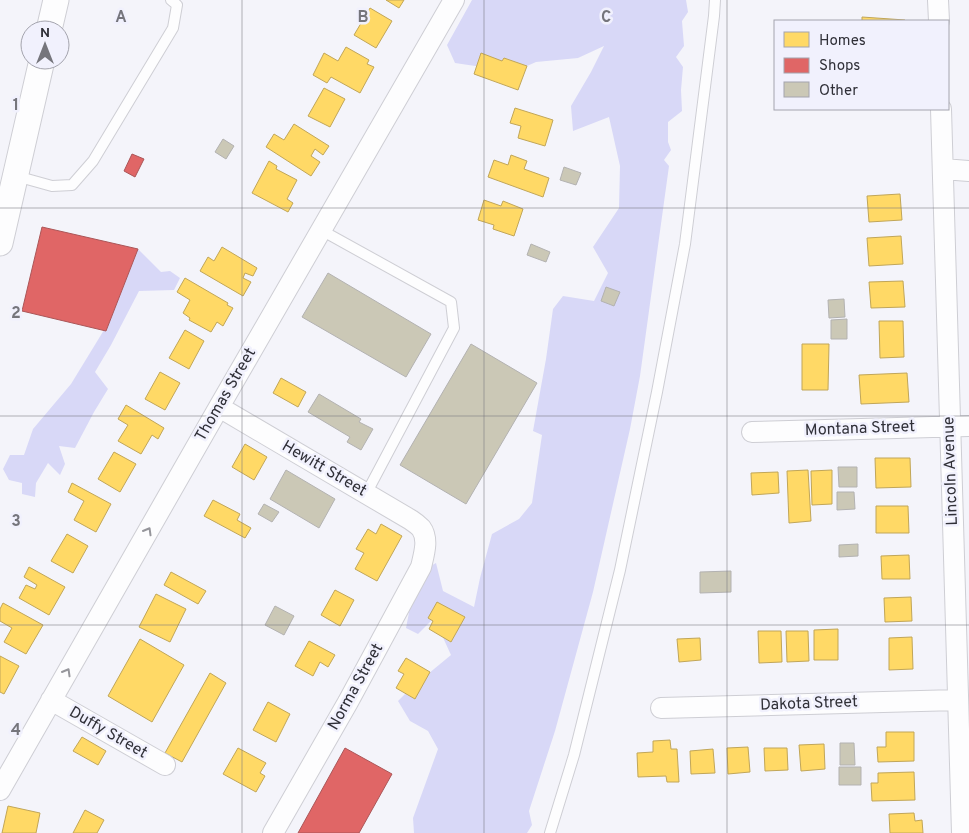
<svg xmlns="http://www.w3.org/2000/svg" width="969" height="833" font-family="Overpass,sans-serif">
<style>
.green{fill:#d8d8f7}
.homes{fill:#ffd966;stroke:#c1a658}
.shops{fill:#e06666;stroke:#ab5658}
.building{fill:#cbc8b6;stroke:#b3b2b1}
.lines{fill:none;stroke-linecap:round;stroke-linejoin:round}
.service-casing{stroke:#ceced4;stroke-width:12}
.minor-casing{stroke:#ceced4;stroke-width:22}
.tertiary-casing{stroke:#ceced4;stroke-width:27}
.service{stroke:#fdfdfe;stroke-width:10}
.minor{stroke:#fdfdfe;stroke-width:20}
.tertiary{stroke:#fdfdfe;stroke-width:25}
.oneway{stroke:#96969b}
.grid{fill:none;stroke:#75757c;stroke-width:1;stroke-opacity:0.55}
.labels{text-anchor:middle;dominant-baseline:central;stroke-width:5;stroke-linejoin:round;paint-order:stroke}
.street-label{font-size:16px;fill:#303038;stroke:#f1f1fd}
.grid-label{font-size:16px;text-anchor:middle;font-weight:bold;fill:#75757c;stroke:#f1f1fd;stroke-width:5;stroke-linejoin:round;paint-order:stroke}
</style>
<rect width="100%" height="100%" fill="#f4f4fa"/>
<path class="green" d="M472,0H686L688,12L682,21L684,46L676,57L683,67L681,90L682,111L668,122V142L671,150L664,160L669,166L640,376L630,429L593,592L555,731L529,811L532,825L527,833H414L413,818L438,749L428,731L410,721L398,701L411,688L451,655L434,618L418,634L406,628L411,602L409,578L436,563L443,591L474,607L480,578L492,534L519,519L532,503L542,435L533,431L546,359L553,309L563,296L594,301L608,273L593,247L619,208L620,166L609,117L573,131L571,106L591,72L604,46L578,58L536,62L527,66L482,67L455,63L447,45Z
M138,249L161,272L170,271L180,278L174,290L139,291L111,345L95,372L108,389L94,412L75,448L59,446L65,464L60,475L48,463L36,483L35,497L22,494V483L9,480L3,469L10,455H24L33,429L71,384L104,330L106,331Z"/>
<path class="homes" d="M386,0H404L399,8Z
M370,8L392,21L376,48L354,35Z
M862,17L905,20V21H862Z
M346,47L369,60L367,64L374,67L360,93L331,77L327,83L313,75L324,53L338,61Z
M481,53L502,61L504,58L527,66L518,90L474,74Z
M324,88L345,99L330,127L308,116Z
M515,108L553,120L545,146L518,138L521,126L510,123Z
M294,124L329,146L323,155L315,149L311,156L320,162L311,176L266,147L274,134L284,140Z
M511,155L527,161L524,169L549,178L543,197L488,177L494,160L508,165Z
M269,161L277,166L276,169L297,180L287,199L293,203L288,212L252,193Z
M900,194L902,220L869,222L867,196Z
M484,200L501,206L503,201L523,209L514,236L493,229L494,225L478,220Z
M901,236L903,264L869,266L867,238Z
M222,247L257,268L253,276L245,273L243,278L251,282L243,296L200,271L208,257L214,261Z
M185,278L228,303L227,305L233,308L223,326L217,322L211,332L189,320L190,318L183,313L190,300L177,292Z
M903,281L905,307L871,308L869,282Z
M879,321H903L904,357L880,358Z
M185,330L204,341L189,369L169,358Z
M802,344H829L828,390H802Z
M160,372L180,383L165,410L145,399Z
M907,373L909,402L861,404L859,375Z
M281,378L306,392L298,407L273,393Z
M126,405L164,428L158,439L152,435L141,454L118,441L128,425L118,419Z
M245,444L267,457L254,480L232,467Z
M114,452L136,464L120,492L98,479Z
M875,458H910L911,487L876,488Z
M808,470L811,521L789,523L787,471Z
M832,470V504L812,505L811,471Z
M778,472L779,493L752,495L751,473Z
M72,483L111,504L96,532L74,520L84,501L68,492Z
M213,500L240,514L237,520L251,528L245,538L204,516Z
M876,506H908L909,533H876Z
M381,524L402,536L377,581L355,569L364,553L356,549L368,529L376,534Z
M67,534L88,546L73,573L51,561Z
M909,555L910,579H882L881,556Z
M29,567L65,587L49,615L19,598L26,585L35,589L37,585L24,577Z
M171,572L206,591L198,604L164,585Z
M335,590L354,600L340,626L321,615Z
M156,594L186,609L170,642L139,627Z
M911,597L912,621L885,622L884,598Z
M437,602L465,617L451,642L429,629L433,621L428,618Z
M3,603L43,625L26,654L4,642L12,628L0,621V609Z
M838,629V660H814V630Z
M758,631H781L782,662L759,663Z
M786,631H808L809,661L787,662Z
M912,637L913,669L889,670V638Z
M700,638L701,660L679,662L677,639Z
M140,639L184,665L152,722L108,696Z
M309,641L335,655L328,667L320,662L313,676L295,666Z
M0,656L19,666L4,694L0,692Z
M406,658L430,672L415,699L396,688L404,674L398,671Z
M210,673L226,683L182,762L165,753Z
M268,702L290,714L276,742L253,730Z
M886,732H914V761L878,762L877,747H886Z
M82,737L106,751L98,765L73,751Z
M670,740L671,749H677L679,782H667L666,776L638,777L637,753L653,752V741Z
M824,744L825,769L801,771L799,745Z
M748,747L750,772L728,774L727,748Z
M238,748L266,763L260,773L265,776L256,792L223,774Z
M764,748H787L788,770L765,771Z
M713,749L715,773L691,774L690,751Z
M914,772L915,800L872,801L871,783H878V773Z
M8,806L40,813L36,833H2Z
M85,810L104,820L97,833H73Z
M914,813L915,821L922,820L923,833H890L889,814Z"/>
<path class="shops" d="M132,154L144,159L135,177L124,171Z
M42,227L138,249L106,331L22,311Z
M345,748L392,774L359,833H298Z"/>
<path class="building" d="M223,139L234,146L226,159L215,152Z
M564,167L581,173L576,185L560,180Z
M531,244L550,252L546,262L527,255Z
M328,273L431,334L406,377L302,317Z
M606,287L620,292L614,306L601,301Z
M844,299L845,317L829,318L828,300Z
M847,319V339H831V320Z
M471,344L537,383L466,504L400,465Z
M319,394L361,419L359,422L373,429L361,450L347,442L350,437L308,412Z
M838,467H857V487H839Z
M286,470L335,499L319,528L270,499Z
M837,492H854L855,509L837,510Z
M264,504L279,512L272,522L258,514Z
M858,544V556L839,557V545Z
M731,571V592L700,593V572Z
M275,606L294,616L284,635L265,625Z
M840,743H854L855,765H840Z
M839,767H861V785H839Z"/>
<g class="lines">
<defs>
<path id="service" d="M16,176L52,186L72,185L93,161L173,28L177,5L171,0
M321,230L451,302L454,328L366,494
M550,833L574,755L620,570L657,392L685,244L714,16L715,0"/>
<path id="minor" d="M938,0L939,21
M941,109L962,833
M943,169L969,171
M219,407L411,520C414,522 418,525 421,528C429,539 424,554 421,567L348,702L273,833
M752,432L969,426
M51,700L165,765
M661,708L958,700
M0,790L219,407L454,0"/>
<path id="tertiary" d="M49,30L56,0
M0,243L42,60"/>
</defs>
<use href="#service" class="service-casing"/>
<use href="#minor" class="minor-casing"/>
<use href="#tertiary" class="tertiary-casing"/>
<use href="#service" class="service"/>
<use href="#minor" class="minor"/>
<use href="#tertiary" class="tertiary"/>
</g>
<defs><path id="oneway-chevron" d="M-2-3.5L2.5 0L-2 3.5" fill="none" stroke-width="1.6" stroke-linecap="round" stroke-linejoin="round" transform="scale(1.25)"/></defs>
<g class="oneway">
<use href="#oneway-chevron" transform="translate(148 531) rotate(-60)"/>
<use href="#oneway-chevron" transform="translate(67 672) rotate(-60)"/>
</g>
<path class="grid" d="M242,0V833M484,0V833M727,0V833M0,208H969M0,416H969M0,625H969"/>
<g class="labels">
<g class="street-label">
<text transform="translate(226 395) rotate(-60)">Thomas Street</text>
<text transform="translate(860 429) rotate(-2)">Montana Street</text>
<text transform="translate(324 469) rotate(30)">Hewitt Street</text>
<text transform="translate(951 471) rotate(-92)">Lincoln Avenue</text>
<text transform="translate(356 687) rotate(-61)">Norma Street</text>
<text transform="translate(809 704) rotate(-2)">Dakota Street</text>
<text transform="translate(108 733) rotate(30)">Duffy Street</text>
</g>
</g>
<g class="grid-label">
<text x="121" y="22">A</text>
<text x="363" y="22">B</text>
<text x="606" y="22">C</text>
<text x="16" y="110">1</text>
<text x="16" y="318">2</text>
<text x="16" y="526">3</text>
<text x="16" y="735">4</text>
</g>
<rect x="774" y="20" width="175" height="90" fill="#f1f1fd" stroke="#a4a4ae"/>
<rect x="784" y="32" width="25" height="15" fill="#ffd966" stroke="#a4a4ae"/>
<text x="819" y="45" font-size="15" fill="#303038">Homes</text>
<rect x="784" y="58" width="25" height="15" fill="#e06666" stroke="#a4a4ae"/>
<text x="819" y="70" font-size="15" fill="#303038">Shops</text>
<rect x="784" y="82" width="25" height="15" fill="#cbc8b6" stroke="#a4a4ae"/>
<text x="819" y="95" font-size="15" fill="#303038">Other</text>
<g transform="translate(45 45)"><circle r="24" fill="#f1f1fd" stroke="#a4a4ae"/>
<path d="M0-4L9 19L0 12L-9 19Z" fill="#75757c"/>
<text y="-8" font-size="14" font-weight="bold" text-anchor="middle" fill="#303038">N</text>
</g>
</svg>
